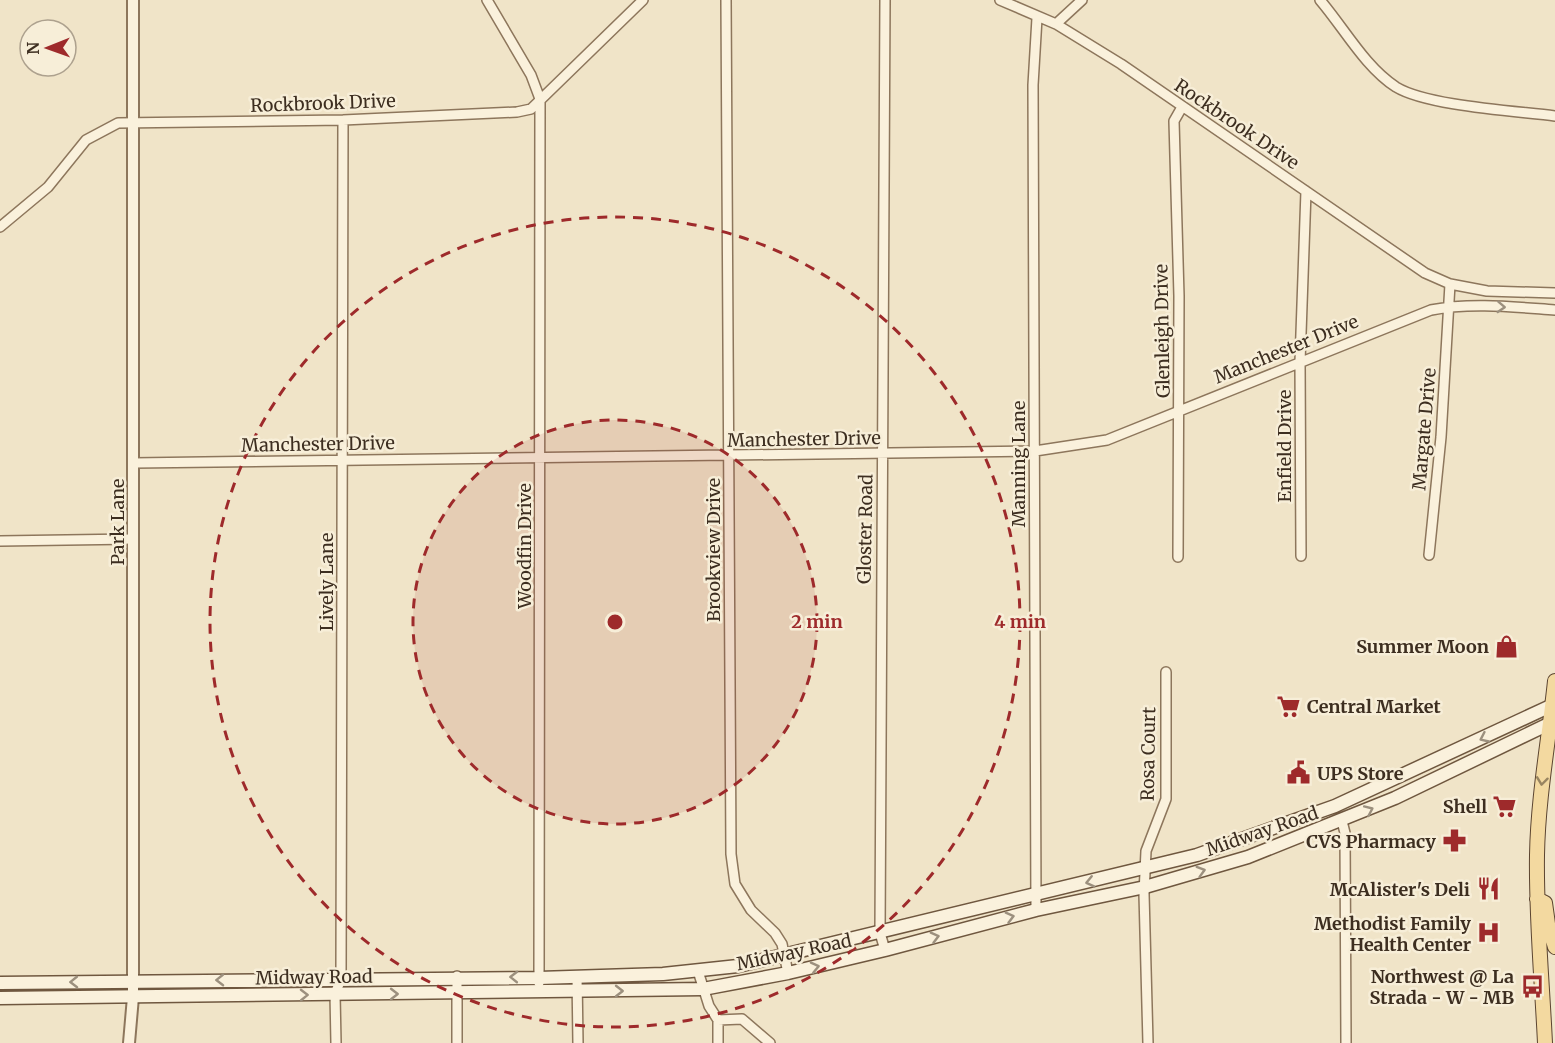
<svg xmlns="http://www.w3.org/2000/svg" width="1555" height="1043" font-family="Merriweather,serif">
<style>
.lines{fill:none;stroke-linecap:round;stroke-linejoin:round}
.minor-casing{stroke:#8d765c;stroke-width:12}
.tertiary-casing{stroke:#8d765c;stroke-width:14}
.secondary-casing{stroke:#6f573f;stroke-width:15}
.primary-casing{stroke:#5b4430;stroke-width:16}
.minor{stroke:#faf1dc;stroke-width:9}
.tertiary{stroke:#faf1dc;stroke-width:10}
.secondary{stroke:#faf1dc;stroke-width:12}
.primary{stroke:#f3d9a0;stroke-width:14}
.oneway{stroke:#9c907e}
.oneway2{stroke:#988460}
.ring{fill:none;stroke:#9e2a2b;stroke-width:3;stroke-dasharray:10 8}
.labels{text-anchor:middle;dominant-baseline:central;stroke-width:5;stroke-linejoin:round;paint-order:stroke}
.street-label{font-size:18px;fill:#3d2e20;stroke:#f7eed8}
.poi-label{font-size:18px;font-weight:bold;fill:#3d2e20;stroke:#f7eed8;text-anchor:end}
.centre{fill:#9e2a2b;stroke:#f7eed8;stroke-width:3}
.ring-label{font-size:18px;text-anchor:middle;font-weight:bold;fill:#9e2a2b;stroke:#f7eed8;stroke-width:5;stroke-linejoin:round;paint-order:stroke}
</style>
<rect width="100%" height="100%" fill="#f0e4c8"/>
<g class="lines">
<defs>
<path id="minor" d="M487,0L531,75L540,99L539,983
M726,0L731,854L735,884L751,910L775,933L782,944L788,973
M885,0L880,933L885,950
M1000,0L1056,24L1121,64L1425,273L1450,284L1441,437L1429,555
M1320,0C1344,28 1365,67 1396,87C1427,106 1516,111 1555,116
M1056,24L1082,0
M0,227L48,187L86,140L118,123L343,120L517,112L531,109L643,0
M1450,284L1487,291L1555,293
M134,463L1035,451L1107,440L1431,310C1471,302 1514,307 1555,310
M0,541L133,539
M1301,556L1300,362L1306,191
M1178,557L1179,296L1174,121L1182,107
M1342,821L1345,833L1346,1043
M1036,910L1033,85L1037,18
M698,971L709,1006L718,1020
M457,976V1043
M577,976L578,1043
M718,1020L742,1019L770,1043
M718,1020V1043
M336,1043L335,994L341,979L343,120
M1148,1043L1144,894L1146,851L1166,799V672"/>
<path id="tertiary" d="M129,1043L133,997V0"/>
<path id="secondary" d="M0,983L539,978L663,974L738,966L1197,855L1335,806L1555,704
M0,998L703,989L788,973L885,950L1036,910L1145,887L1248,857L1395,798L1555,721"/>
<path id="primary" d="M1537,899L1545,903L1548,924L1555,947
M1545,1043C1542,980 1536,918 1537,855C1538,797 1549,739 1555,681"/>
</defs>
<use href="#minor" class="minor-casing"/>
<use href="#tertiary" class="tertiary-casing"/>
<use href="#secondary" class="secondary-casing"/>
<use href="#primary" class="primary-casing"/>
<use href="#minor" class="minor"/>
<use href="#tertiary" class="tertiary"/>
<use href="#secondary" class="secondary"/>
<use href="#primary" class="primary"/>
</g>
<defs><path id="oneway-chevron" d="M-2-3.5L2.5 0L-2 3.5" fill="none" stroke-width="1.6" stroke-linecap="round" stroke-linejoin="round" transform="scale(1.5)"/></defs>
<g class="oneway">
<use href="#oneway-chevron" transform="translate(1501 307) rotate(3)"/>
<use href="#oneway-chevron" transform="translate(1484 738) rotate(155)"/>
<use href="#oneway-chevron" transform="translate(1369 810) rotate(-24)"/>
<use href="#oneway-chevron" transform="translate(1201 871) rotate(-16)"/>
<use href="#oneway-chevron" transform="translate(1090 882) rotate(167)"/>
<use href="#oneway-chevron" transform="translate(1010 917) rotate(-15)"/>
<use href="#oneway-chevron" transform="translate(935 937) rotate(-15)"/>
<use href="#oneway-chevron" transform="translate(815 967) rotate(-13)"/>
<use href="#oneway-chevron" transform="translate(514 977) rotate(-179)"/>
<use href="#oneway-chevron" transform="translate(220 980) rotate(179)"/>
<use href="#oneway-chevron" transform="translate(74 982) rotate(179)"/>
<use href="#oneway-chevron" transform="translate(619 991)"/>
<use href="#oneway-chevron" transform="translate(394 994)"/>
<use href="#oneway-chevron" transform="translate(304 995) rotate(-1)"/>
</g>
<use class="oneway2" href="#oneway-chevron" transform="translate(1542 781) rotate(97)"/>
<circle cx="615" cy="622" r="202" fill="#9e2a2b" fill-opacity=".12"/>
<g class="ring">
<circle cx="615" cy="622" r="202"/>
<circle cx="615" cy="622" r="405"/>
</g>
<defs>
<symbol id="shop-bare" viewBox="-9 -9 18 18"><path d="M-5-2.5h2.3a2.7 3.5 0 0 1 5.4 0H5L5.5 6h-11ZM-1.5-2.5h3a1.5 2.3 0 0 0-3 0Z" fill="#9e2a2b" stroke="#f7eed8" stroke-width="2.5" paint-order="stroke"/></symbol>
<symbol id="supermarket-bare" viewBox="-9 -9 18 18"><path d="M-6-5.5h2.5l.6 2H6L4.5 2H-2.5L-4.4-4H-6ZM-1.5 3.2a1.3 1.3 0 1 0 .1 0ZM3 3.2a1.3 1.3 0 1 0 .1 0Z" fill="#9e2a2b" stroke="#f7eed8" stroke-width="2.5" paint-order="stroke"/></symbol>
<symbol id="civic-bare" viewBox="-9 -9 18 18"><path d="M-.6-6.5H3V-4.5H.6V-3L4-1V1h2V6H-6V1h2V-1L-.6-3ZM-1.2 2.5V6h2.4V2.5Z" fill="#9e2a2b" stroke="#f7eed8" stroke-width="2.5" paint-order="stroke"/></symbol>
<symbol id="pharmacy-bare" viewBox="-9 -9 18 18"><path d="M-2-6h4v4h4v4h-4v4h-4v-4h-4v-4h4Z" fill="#9e2a2b" stroke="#f7eed8" stroke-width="2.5" paint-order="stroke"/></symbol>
<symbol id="restaurant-bare" viewBox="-9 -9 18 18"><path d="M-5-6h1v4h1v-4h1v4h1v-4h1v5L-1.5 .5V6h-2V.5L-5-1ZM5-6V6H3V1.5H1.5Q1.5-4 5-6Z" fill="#9e2a2b" stroke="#f7eed8" stroke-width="2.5" paint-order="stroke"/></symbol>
<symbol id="hospital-bare" viewBox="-9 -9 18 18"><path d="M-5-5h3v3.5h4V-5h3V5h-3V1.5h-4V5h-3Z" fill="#9e2a2b" stroke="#f7eed8" stroke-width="2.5" paint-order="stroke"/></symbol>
<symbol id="bus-bare" viewBox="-9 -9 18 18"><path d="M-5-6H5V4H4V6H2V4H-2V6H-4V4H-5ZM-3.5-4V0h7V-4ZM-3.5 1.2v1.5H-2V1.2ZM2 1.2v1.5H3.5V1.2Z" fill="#9e2a2b" stroke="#f7eed8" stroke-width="2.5" paint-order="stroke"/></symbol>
</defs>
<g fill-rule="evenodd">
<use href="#shop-bare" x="1490" y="630" width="33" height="33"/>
<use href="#supermarket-bare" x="1272" y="690" width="33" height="33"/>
<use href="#civic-bare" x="1282" y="756" width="33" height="33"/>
<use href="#supermarket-bare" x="1488" y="790" width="33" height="33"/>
<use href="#pharmacy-bare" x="1438" y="824" width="33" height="33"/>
<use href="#restaurant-bare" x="1472" y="872" width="33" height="33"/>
<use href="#hospital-bare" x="1472" y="916" width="33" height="33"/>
<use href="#bus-bare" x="1516" y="970" width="33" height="33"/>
</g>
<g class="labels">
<g class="street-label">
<text transform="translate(323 103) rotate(-2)">Rockbrook Drive</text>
<text transform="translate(1237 124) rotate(34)">Rockbrook Drive</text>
<text transform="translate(1162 331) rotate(-91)">Glenleigh Drive</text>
<text transform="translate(1286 349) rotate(-22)">Manchester Drive</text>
<text transform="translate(1424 429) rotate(-85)">Margate Drive</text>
<text transform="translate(804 439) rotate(-1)">Manchester Drive</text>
<text transform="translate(318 444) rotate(-1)">Manchester Drive</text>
<text transform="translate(1284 446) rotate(-90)">Enfield Drive</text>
<text transform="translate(1018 464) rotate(-90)">Manning Lane</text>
<text transform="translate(117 522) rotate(-90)">Park Lane</text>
<text transform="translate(865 529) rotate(-89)">Gloster Road</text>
<text transform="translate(524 546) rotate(-90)">Woodfin Drive</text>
<text transform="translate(713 550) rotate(-90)">Brookview Drive</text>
<text transform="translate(326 582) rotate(-90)">Lively Lane</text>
<text transform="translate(1148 754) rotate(-89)">Rosa Court</text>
<text transform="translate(1262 831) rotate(-19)">Midway Road</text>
<text transform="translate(794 952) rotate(-12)">Midway Road</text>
<text transform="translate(314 977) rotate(-1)">Midway Road</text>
</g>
<g class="poi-label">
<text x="1489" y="646">Summer Moon</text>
<text x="1307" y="706" text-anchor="start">Central Market</text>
<text x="1317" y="773" text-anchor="start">UPS Store</text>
<text x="1487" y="806">Shell</text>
<text x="1436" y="841">CVS Pharmacy</text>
<text x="1470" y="889">McAlister's Deli</text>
<text x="1471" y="923">Methodist Family<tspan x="1471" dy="21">Health Center</tspan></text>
<text x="1514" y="976">Northwest @ La<tspan x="1514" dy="21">Strada - W - MB</tspan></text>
</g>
</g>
<circle cx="615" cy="622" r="9" class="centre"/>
<g class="ring-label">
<text x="817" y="628">2 min</text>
<text x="1020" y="628">4 min</text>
</g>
<g transform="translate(48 48) rotate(269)"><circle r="28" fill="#f7eed8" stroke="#ada18e" stroke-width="1.5"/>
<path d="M0-4.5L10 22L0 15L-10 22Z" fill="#9e2a2b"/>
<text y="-9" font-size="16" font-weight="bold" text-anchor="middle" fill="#3d2e20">N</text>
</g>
</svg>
